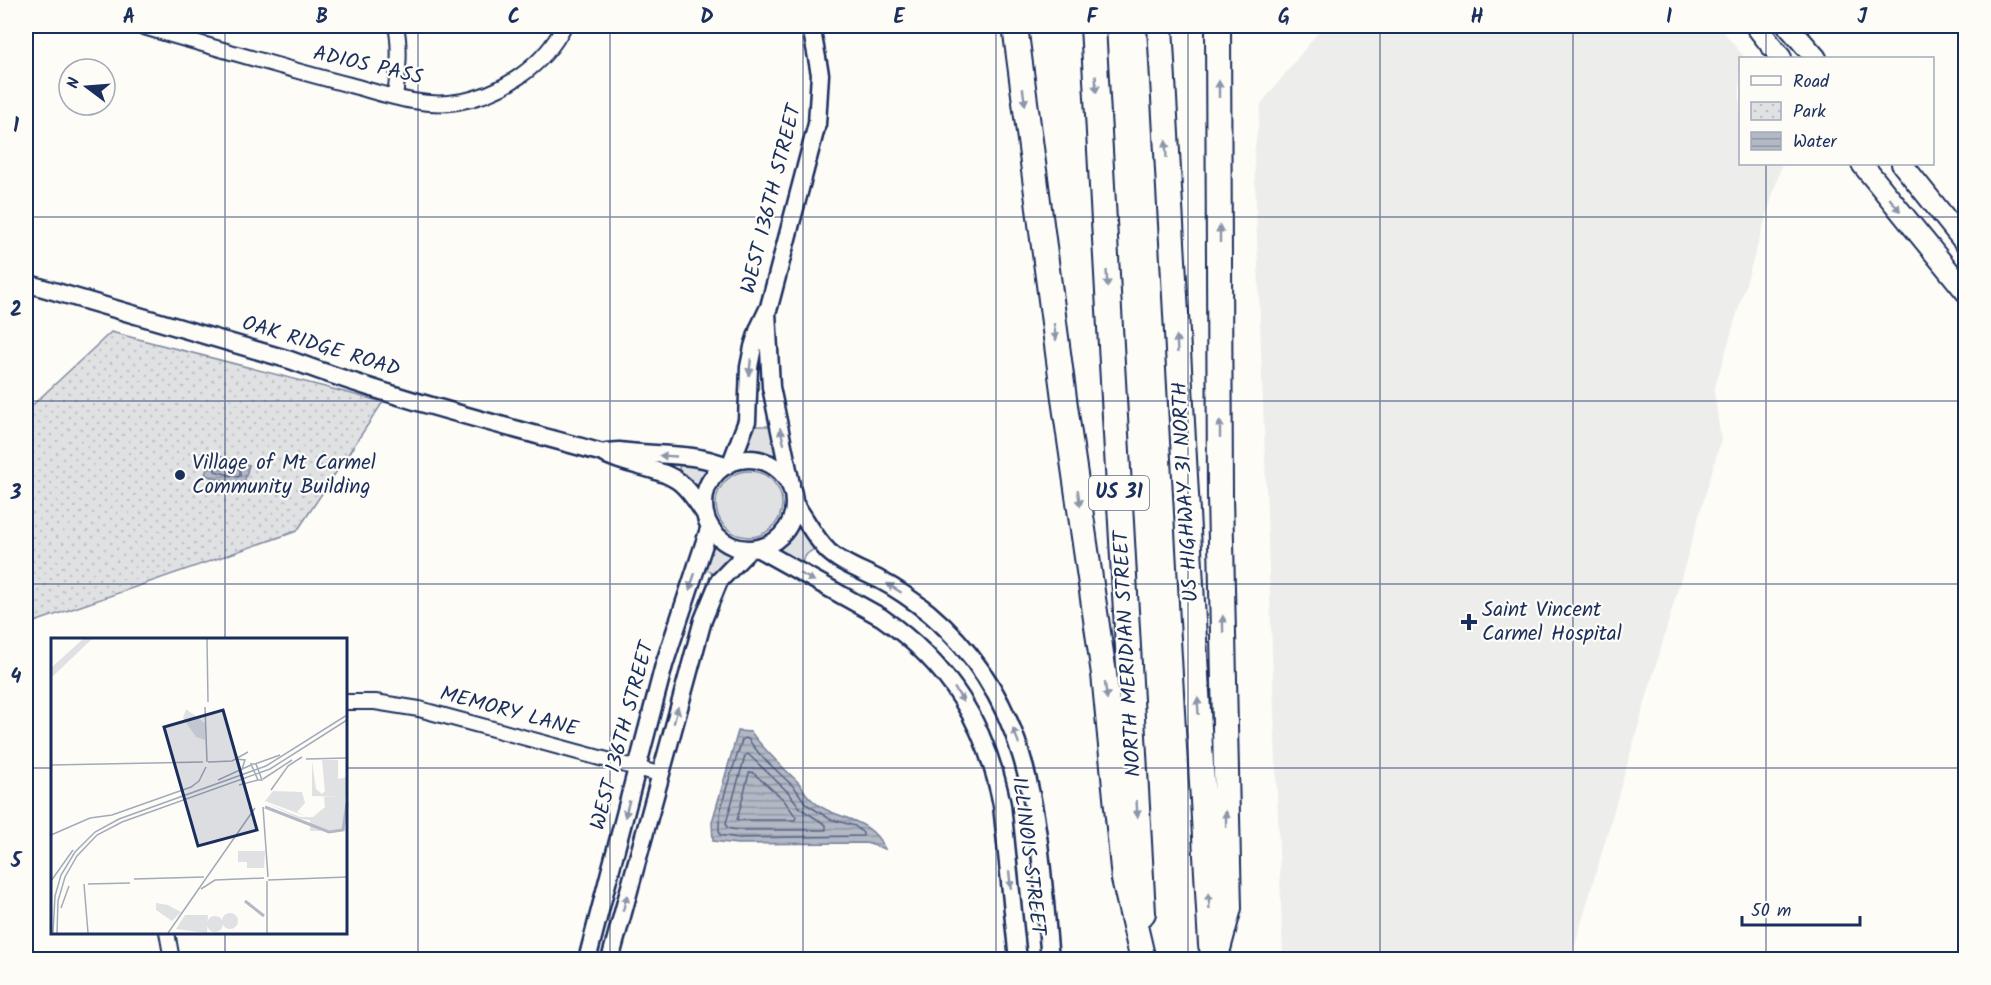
<svg xmlns="http://www.w3.org/2000/svg" width="1991" height="985" font-family="Kalam,sans-serif">
<style>
.built{fill:#edeeec}
.green{fill:#e0e1e3;stroke:#7e88a0;stroke-width:1.5}
.park{fill:url(#park-dots);stroke:#7e88a0;stroke-width:1.5}
.water{fill:url(#water-rules);stroke:#76819c;stroke-width:1.5}
.lines{fill:none;stroke-linecap:round;stroke-linejoin:round}
.shore{stroke:#586687;stroke-width:1.5}
.minor-casing{stroke:#1b2f5e;stroke-width:18}
.tertiary-casing{stroke:#1b2f5e;stroke-width:21}
.secondary-casing{stroke:#1b2f5e;stroke-width:24}
.motorway-casing{stroke:#1b2f5e;stroke-width:28}
.minor{stroke:#fdfcf7;stroke-width:14}
.tertiary{stroke:#fdfcf7;stroke-width:16}
.secondary{stroke:#fdfcf7;stroke-width:20}
.motorway{stroke:#fdfcf7;stroke-width:24}
.oneway{fill:#8c96aa}
.grid{fill:none;stroke:#1b2f5e;stroke-width:1.5;stroke-opacity:0.55}
.poi-dot{fill:#1b2f5e;stroke:#fdfcf7;stroke-width:2}
.labels{text-anchor:middle;dominant-baseline:central;stroke-width:4.5;stroke-linejoin:round;paint-order:stroke}
.shield{fill:#fdfcf7;stroke:#5f6c8c;stroke-width:1.5}
.shield-label{font-size:20px;font-weight:bold;fill:#1b2f5e}
.street-label{font-size:21px;fill:#1b2f5e;stroke:#fdfcf7}
.poi-label{font-size:21px;fill:#1b2f5e;stroke:#fdfcf7;text-anchor:start}
.inset-river{fill:none;stroke:#b3b8c5;stroke-width:3}
.inset-road{fill:none;stroke:#a3aaba;stroke-width:1.5}
.view{fill:#1b2f5e;fill-opacity:0.15;stroke:#1b2f5e;stroke-width:3}
.inset-edge{fill:none;stroke:#1b2f5e;stroke-width:3}
.neatline{fill:none;stroke:#1b2f5e;stroke-width:2}
.grid-label{font-size:20px;text-anchor:middle;font-weight:bold;fill:#1b2f5e}
</style>
<defs>
<pattern id="park-dots" width="8" height="8" patternUnits="userSpaceOnUse" patternTransform="scale(1.5)"><rect width="8" height="8" fill="#e0e1e3"/><path d="M2 2h.1M6 6h.1" fill="none" stroke="#c0c1c5" stroke-width="1.8" stroke-linecap="round"/></pattern>
<pattern id="water-rules" width="6" height="5" patternUnits="userSpaceOnUse" patternTransform="scale(1.5)"><rect width="6" height="5" fill="#b3b8c5"/><path d="M0 2.5h6" fill="none" stroke="#9196a3"/></pattern>
</defs>
<rect width="100%" height="100%" fill="#fdfcf7"/>
<filter id="ink" filterUnits="userSpaceOnUse"><feTurbulence type="fractalNoise" baseFrequency=".0167" numOctaves="2"/><feDisplacementMap in="SourceGraphic" scale="12" xChannelSelector="R" yChannelSelector="G"/><feConvolveMatrix kernelMatrix="1 2 1 2 8 2 1 2 1" color-interpolation-filters="sRGB"/></filter>
<g filter="url(#ink)">
<path class="built" d="M1323,26H1719L1745,58H1740V164H1782L1714,390L1721,440L1571,959H1283L1254,154L1261,104Z"/>
<path class="green" d="M753,426H772L778,460L762,453L744,452Z
M680,464L711,468L706,476L699,490L678,473Z
M716 504a33 33 0 1 1 66 0a33 33 0 1 1-66 0Z
M798,524L814,549L807,554L800,564L775,549L790,537Z
M714,543L735,555L714,575L710,571L704,570Z"/>
<path class="park" d="M111,332L383,402L297,531L26,625V411Z"/>
<path class="water" d="M212,454L249,465L243,486L205,475Z
M738,731L751,732C766,753 781,765 799,783C803,788 805,794 810,798C833,822 868,813 885,849L866,843L737,844L713,841L712,822Z"/>
<g class="lines">
<path class="shore" d="M219,462L240,469V476L237,477L215,471V464Z
M745,738L748,739L761,756L795,788L806,804L830,819L855,826L863,833V836L737,838L720,835C714,814 736,762 742,740Z
M748,754L789,793L801,809L826,825V830H737L727,828L726,823L745,756Z
M752,772L783,799L796,817L795,820H737L749,773Z"/>
<defs>
<path id="minor" d="M140,26C210,46 280,67 350,85C384,94 421,108 457,102C501,95 544,66 564,26
M395,97C398,73 401,49 396,26
M345,702H375L419,709L659,774
M167,932L172,960"/>
<path id="tertiary" d="M26,283L290,360C392,398 498,424 603,453C626,466 658,467 678,481C689,489 697,502 705,514
M767,312L771,387L791,484
M606,452L619,451C653,456 695,452 726,466
M704 504a45 45 0 1 1 90 0a45 45 0 1 1-90 0Z
M731,463L747,421L749,367L753,347L759,328L769,307L817,124L820,74L811,26
M794,503C806,519 814,537 828,551C842,564 863,571 880,580C897,589 914,601 929,613C1038,705 1038,829 1050,960
M757,548L881,617C950,665 986,724 1002,805L1018,960
M587,960L664,665L710,526
M610,960L703,620L719,581L750,549"/>
<path id="secondary" d="M1756,26L1781,58
M1788,26L1816,58
M1862,164L1966,292
M1902,164L1966,244"/>
<path id="motorway" d="M1015,26L1065,406L1104,674L1124,879L1143,960
M1093,26L1143,913
M1160,26L1211,945
M1215,960L1229,908L1220,496L1218,26"/>
</defs>
<use href="#minor" class="minor-casing"/>
<use href="#tertiary" class="tertiary-casing"/>
<use href="#secondary" class="secondary-casing"/>
<use href="#motorway" class="motorway-casing"/>
<use href="#minor" class="minor"/>
<use href="#tertiary" class="tertiary"/>
<use href="#secondary" class="secondary"/>
<use href="#motorway" class="motorway"/>
</g>
<defs><path id="oneway-solid" d="M-6-.8H1V-3.2L6.5 0L1 3.2V.8H-6Z" transform="scale(1.5)"/></defs>
<g class="oneway">
<use href="#oneway-solid" transform="translate(1096 84) rotate(87)"/>
<use href="#oneway-solid" transform="translate(1219 89) rotate(-90)"/>
<use href="#oneway-solid" transform="translate(1024 97) rotate(82)"/>
<use href="#oneway-solid" transform="translate(1166 149) rotate(-93)"/>
<use href="#oneway-solid" transform="translate(1895 205) rotate(51)"/>
<use href="#oneway-solid" transform="translate(1220 234) rotate(-90)"/>
<use href="#oneway-solid" transform="translate(1107 279) rotate(87)"/>
<use href="#oneway-solid" transform="translate(1055 332) rotate(83)"/>
<use href="#oneway-solid" transform="translate(1177 344) rotate(-93)"/>
<use href="#oneway-solid" transform="translate(750 367) rotate(96)"/>
<use href="#oneway-solid" transform="translate(1220 429) rotate(-90)"/>
<use href="#oneway-solid" transform="translate(782 436) rotate(-104)"/>
<use href="#oneway-solid" transform="translate(668 456) rotate(-177)"/>
<use href="#oneway-solid" transform="translate(1079 498) rotate(81)"/>
<use href="#oneway-solid" transform="translate(807 577) rotate(28)"/>
<use href="#oneway-solid" transform="translate(692 582) rotate(109)"/>
<use href="#oneway-solid" transform="translate(894 588) rotate(-148)"/>
<use href="#oneway-solid" transform="translate(1223 624) rotate(-91)"/>
<use href="#oneway-solid" transform="translate(1106 691) rotate(83)"/>
<use href="#oneway-solid" transform="translate(959 695) rotate(57)"/>
<use href="#oneway-solid" transform="translate(1198 706) rotate(-93)"/>
<use href="#oneway-solid" transform="translate(676 715) rotate(-75)"/>
<use href="#oneway-solid" transform="translate(1016 736) rotate(-111)"/>
<use href="#oneway-solid" transform="translate(627 809) rotate(105)"/>
<use href="#oneway-solid" transform="translate(1137 809) rotate(87)"/>
<use href="#oneway-solid" transform="translate(1226 819) rotate(-91)"/>
<use href="#oneway-solid" transform="translate(1010 880) rotate(84)"/>
<use href="#oneway-solid" transform="translate(1209 901) rotate(-93)"/>
<use href="#oneway-solid" transform="translate(625 903) rotate(-75)"/>
</g>
</g>
<path class="grid" d="M225,26V640M418,26V960M610,26V960M803,26V960M996,26V960M1188,26V960M1380,26V960M1573,26V960M1766,26V58M1766,164V960M26,217H1966M26,401H1966M26,584H1966M26,768H52M345,768H1966M225,932V960"/>
<g class="poi-dot">
<circle cx="180" cy="475" r="6"/>
<path d="M1466 613h6v6h6v6h-6v6h-6v-6h-6v-6h6z"/>
</g>
<g class="labels">
<rect class="shield" x="1089" y="476" width="60" height="34" rx="4.5"/>
<g class="shield-label">
<text x="1119" y="493">US 31</text>
</g>
<g class="street-label">
<text transform="translate(368 66) rotate(13)">ADIOS PASS</text>
<text transform="translate(772 199) rotate(-76)">WEST 136TH STREET</text>
<text transform="translate(321 347) rotate(17)">OAK RIDGE ROAD</text>
<text transform="translate(1186 492) rotate(-93)">US HIGHWAY 31 NORTH</text>
<text transform="translate(1128 654) rotate(-93)">NORTH MERIDIAN STREET</text>
<text transform="translate(509 712) rotate(15)">MEMORY LANE</text>
<text transform="translate(623 736) rotate(-75)">WEST 136TH STREET</text>
<text transform="translate(1028 856) rotate(83)">ILLINOIS STREET</text>
</g>
<g class="poi-label">
<text x="192" y="463">Village of Mt Carmel<tspan x="192" dy="24">Community Building</tspan></text>
<text x="1482" y="610">Saint Vincent<tspan x="1482" dy="24">Carmel Hospital</tspan></text>
</g>
</g>
<g transform="translate(51 638)">
<rect width="296" height="296" fill="#fdfcf7"/>
<path d="M33,0H42L0,40V30ZM171 283a8 8 0 1 1 16 0a8 8 0 1 1-16 0ZM156 286a8 8 0 1 1 16 0a8 8 0 1 1-16 0Z" fill="#e0e1e3"/>
<path d="M271,122H287V141L295,139V159L261,158V123L265,151L271,156L274,153ZM222,153L251,154L254,165L246,174L257,179L214,163ZM134,277H157L156,295L125,291Z" fill="#e0e1e3"/>
<path d="M135,71L154,85V102L145,99L132,80ZM294,158V193H259V182L249,181L213,164L249,179H262L274,169L273,159ZM187,213H214L213,230H196V224H187ZM105,265L117,267L130,274L121,283L105,272Z" fill="#e0e1e3"/>
<path class="inset-river" d="M214,169L278,194L292,192L296,165M194,263L213,278"/>
<path class="inset-road" d="M156,0L157,64M154,69L156,124M185,121L194,122L191,131M255,121L296,120M157,124L181,123L197,114M200,126H205L211,142H207ZM204,126L229,117M0,127L152,124M212,141L241,122M167,142L200,127M188,147L207,142M220,152L237,128L251,119M212,169L217,239M0,197L39,180L61,177L140,149L148,143L155,129M83,241L153,239M217,242L296,239M0,243L22,212M33,246L37,295M37,246L79,245M150,251L164,242L213,240M10,270L18,248M2,295L4,258L10,237L24,214L44,194L68,181L215,128L296,77M6,295L7,263L14,239L26,218L46,197L71,184L219,131L296,82M117,295L204,170M216,295V243"/>
<path class="view" d="M172,72L206,192L147,208L113,89Z"/>
<rect width="296" height="296" class="inset-edge"/>
</g>
<rect width="1991" height="985" fill="none" stroke="#fdfcf7" stroke-width="66"/>
<rect x="1739" y="57" width="195" height="108" fill="#fdfcf7" stroke="#a3aaba" stroke-width="1.5"/>
<rect x="1751" y="76" width="30" height="9" fill="#fdfcf7" stroke="#a3aaba" stroke-width="1.5"/>
<text x="1793" y="87" font-size="18" fill="#1b2f5e">Road</text>
<rect x="1751" y="102" width="30" height="18" fill="url(#park-dots)" stroke="#a3aaba" stroke-width="1.5"/>
<text x="1793" y="117" font-size="18" fill="#1b2f5e">Park</text>
<rect x="1751" y="132" width="30" height="18" fill="url(#water-rules)" stroke="#a3aaba" stroke-width="1.5"/>
<text x="1793" y="147" font-size="18" fill="#1b2f5e">Water</text>
<g transform="translate(87 87) rotate(286)"><circle r="28" fill="#fdfcf7" stroke="#a3aaba" stroke-width="1.5"/>
<path d="M0-4.5L10 22L0 15L-10 22Z" fill="#1b2f5e"/>
<text y="-9" font-size="16" font-weight="bold" text-anchor="middle" fill="#1b2f5e">N</text>
</g>
<path d="M1742 916v9h118v-9" fill="none" stroke="#1b2f5e" stroke-width="3"/>
<text x="1751" y="916" font-size="18" fill="#1b2f5e" stroke="#fdfcf7" stroke-width="4.5" paint-order="stroke">50 m</text>
<rect x="33" y="33" width="1925" height="919" class="neatline"/>
<g class="grid-label">
<text x="129" y="23">A</text>
<text x="322" y="23">B</text>
<text x="514" y="23">C</text>
<text x="707" y="23">D</text>
<text x="899" y="23">E</text>
<text x="1092" y="23">F</text>
<text x="1284" y="23">G</text>
<text x="1477" y="23">H</text>
<text x="1669" y="23">I</text>
<text x="1862" y="23">J</text>
<text x="16" y="132">1</text>
<text x="16" y="316">2</text>
<text x="16" y="499">3</text>
<text x="16" y="683">4</text>
<text x="16" y="867">5</text>
</g>
</svg>
